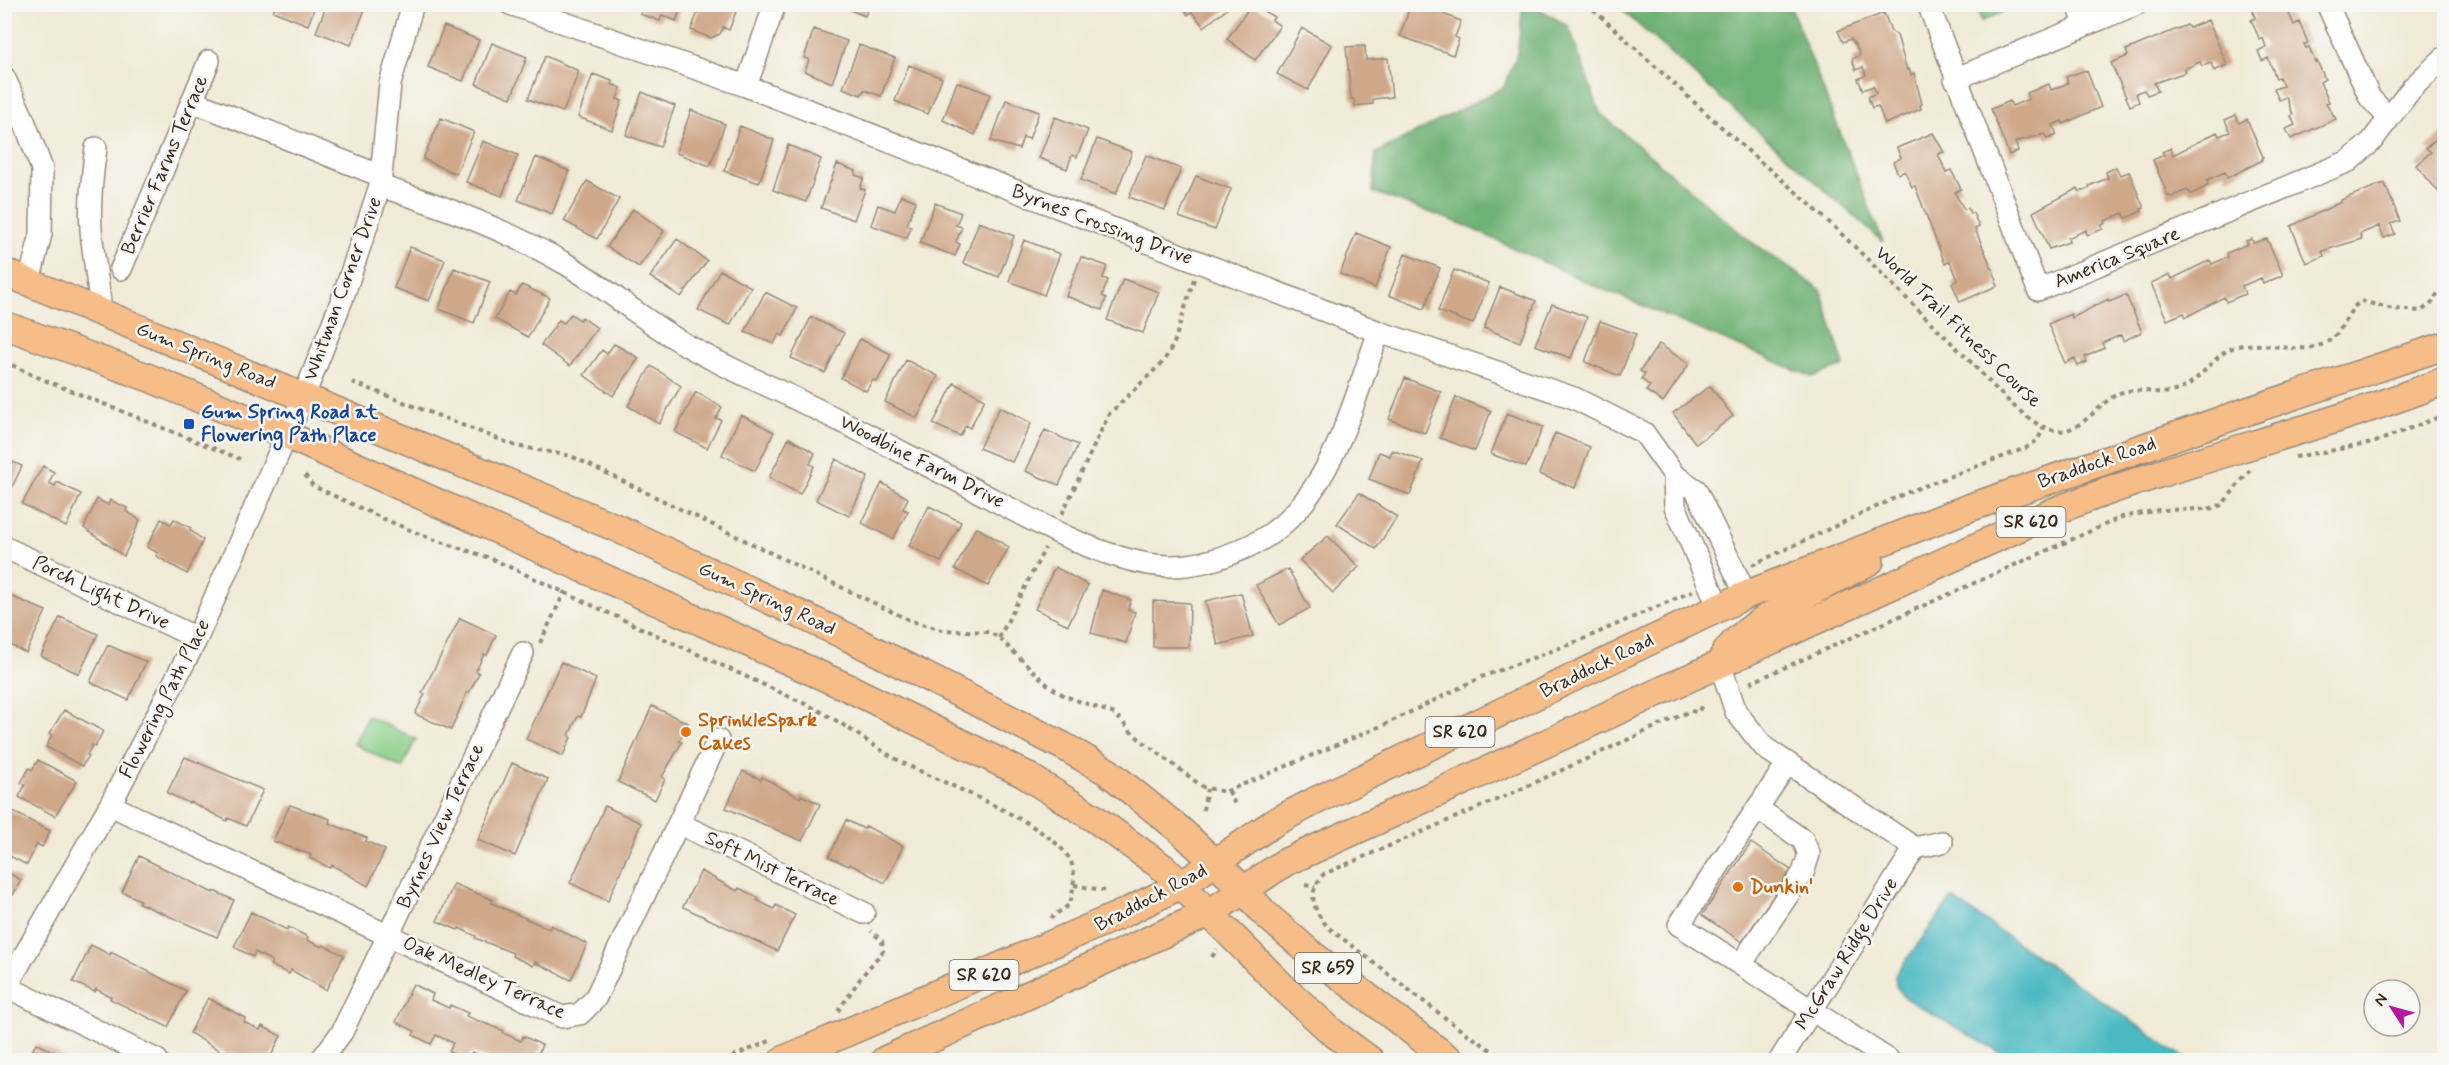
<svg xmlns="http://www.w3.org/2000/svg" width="2449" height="1065" font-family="Mynerve,sans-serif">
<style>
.green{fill:#89ce88;stroke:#627c53;stroke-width:1.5}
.forest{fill:#6eb174;stroke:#546e49;stroke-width:1.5}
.water{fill:#4bb9c2;stroke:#437270;stroke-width:1.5}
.building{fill:#cfa789}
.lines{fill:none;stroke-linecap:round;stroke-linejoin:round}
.minor-casing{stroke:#968a7a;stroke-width:24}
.major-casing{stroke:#968a7a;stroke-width:30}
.path{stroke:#968a7a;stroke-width:4;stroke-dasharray:4.5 4.5;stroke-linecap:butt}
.minor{stroke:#fff;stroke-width:21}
.major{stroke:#f7bd88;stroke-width:27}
.transit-dot{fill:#1a4fb4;stroke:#f6f6f2;stroke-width:2}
.food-dot{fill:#e8710a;stroke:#f6f6f2;stroke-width:2}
.labels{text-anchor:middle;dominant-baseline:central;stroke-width:5;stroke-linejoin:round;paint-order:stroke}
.shield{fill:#f6f6f2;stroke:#73675e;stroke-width:1.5}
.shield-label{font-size:18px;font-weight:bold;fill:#3b2a1e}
.street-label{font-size:20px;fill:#3b2a1e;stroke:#f6f6f2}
.transit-label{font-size:20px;font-weight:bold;fill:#164399;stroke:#f6f6f2;text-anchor:start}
.food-label{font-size:20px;font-weight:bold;fill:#c56008;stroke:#f6f6f2;text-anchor:start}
</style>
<rect width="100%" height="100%" fill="#f6f6f2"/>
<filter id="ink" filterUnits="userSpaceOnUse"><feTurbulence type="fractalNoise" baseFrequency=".0167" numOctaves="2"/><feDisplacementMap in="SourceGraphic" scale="12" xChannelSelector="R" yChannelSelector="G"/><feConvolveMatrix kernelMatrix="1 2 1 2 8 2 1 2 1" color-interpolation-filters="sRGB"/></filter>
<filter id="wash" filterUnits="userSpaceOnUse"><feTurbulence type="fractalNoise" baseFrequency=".008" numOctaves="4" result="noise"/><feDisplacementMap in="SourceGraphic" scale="24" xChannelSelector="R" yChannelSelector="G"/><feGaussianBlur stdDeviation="1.35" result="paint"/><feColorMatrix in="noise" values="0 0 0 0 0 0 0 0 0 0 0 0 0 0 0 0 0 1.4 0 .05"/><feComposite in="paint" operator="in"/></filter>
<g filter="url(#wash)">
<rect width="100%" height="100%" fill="#f0ead6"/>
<path class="green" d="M2018,5L1982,21L1975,5L2018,4Z
M368,716L416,739L402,768L354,744Z"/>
<path class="forest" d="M1523,5H1534L1569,27L1600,113L1750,241L1821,290L1844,366L1812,377L1586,282L1462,224L1373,192L1376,153L1504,87L1517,54Z
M1616,5H1790L1883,242Z"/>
<path class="water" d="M1952,898L2188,1060H2013L1906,999L1896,986L1895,975Z"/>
<g id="blocks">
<path class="building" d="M276,4H316L308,25L273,11Z
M327,4H367L351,45L316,32Z
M644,4H683L676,21L662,15L660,21L640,14Z
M701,4H739L729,30L723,27L720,34L711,38L691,30Z
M835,4H870L865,16Z
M1180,4H1233L1204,27L1192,12L1188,15Z
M1252,4L1274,17L1272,20L1280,26L1255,60L1227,39Z
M1411,4H1418L1461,21L1455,37L1459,39L1453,55L1400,36Z
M2250,4H2292L2286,7L2294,25L2299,22L2308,43L2304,44L2306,48L2309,47L2315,62L2317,61L2325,79L2320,82L2329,102L2326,103L2336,119L2291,139L2286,129L2295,125L2291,116L2293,115L2286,97L2279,100L2274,89L2283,86L2279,77L2276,78L2268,58L2262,61L2258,51L2266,47L2263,38L2260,40L2251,20L2255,18Z
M1884,13L1891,31L1897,35L1907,70L1909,69L1911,75L1914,73L1922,104L1920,105L1921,109L1885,124L1878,106L1872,108L1868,97L1876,93L1873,86L1863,90L1858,79L1866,75L1863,67L1856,70L1852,59L1860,55L1856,46L1851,39L1843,42L1838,31Z
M2208,20L2227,65L2214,71L2211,63L2202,66L2200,62L2184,69L2186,72L2154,83L2158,91L2147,95L2144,90L2136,93L2139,102L2130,106L2111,63L2128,56L2126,50L2187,25L2189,28Z
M444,26L479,40L463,81L428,67Z
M1302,28L1332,45L1308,90L1277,74Z
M814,29L847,41L832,83L805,71L809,59L804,58Z
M492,43L527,57L511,98L476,84Z
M859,45L895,58L881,96L864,90L861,95L843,88Z
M1365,46L1366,60L1388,58L1392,97L1373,99V104L1355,106L1354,99H1351L1346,47Z
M545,56L579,71L563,112L528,99Z
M909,65L942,78L928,114L895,101Z
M2083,71H2087L2101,107L2063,124L2062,121L2053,125L2057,135L2047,139L2045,134L2015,142L2018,151L2009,155L1991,109L2010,101L2012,106L2029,99L2027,93L2049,84L2051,90L2068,83L2066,77Z
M593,74L612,81L611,84L621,88L617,99L622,101L612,130L578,117Z
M957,82L990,94L975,135L943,120Z
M642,92L675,106L660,147L626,135Z
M1006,100L1039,112L1029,139L1023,137L1019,149L991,141Z
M691,110L725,124L710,166L676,153Z
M2236,115L2239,123L2247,119L2263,157L2261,161L2227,178L2225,172L2207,180L2208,184L2204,188L2191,194L2187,190L2172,197L2168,196L2153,160L2164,155L2162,152L2171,148L2173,155L2217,132L2219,136L2230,132L2225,120Z
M1055,117L1088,130L1077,157L1072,155L1067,169L1039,158Z
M441,118L474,132L456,174L423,159Z
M740,126L774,140L759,183L724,171Z
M1933,133L1944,152L1938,154L1946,172L1951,170L1961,189L1955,192L1956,195L1964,209L1968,208L1970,213H1973L1979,227L1975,229L1997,280L1995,281L1997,286L1960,302L1952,283L1958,280L1950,261L1945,264L1915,186L1912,187L1905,171L1898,174L1893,162L1901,158L1897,148Z
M2442,134L2444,137L2442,196L2416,165L2431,152L2426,148Z
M1097,139L1132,152L1116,194L1081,180Z
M483,141L518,155L502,196L466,182Z
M788,145L821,159L806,202L773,190Z
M1146,155L1181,169L1165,210L1129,197Z
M536,157L569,171L552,214L518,200Z
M837,164L856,171L855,175L864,178L860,188L865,190L854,220L821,208Z
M2116,167L2120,175L2129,172L2144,208L2141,209L2142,211L2126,218L2123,213L2105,221L2106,223L2101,226L2103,229L2087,235L2086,230L2068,238L2069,242L2049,249L2033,212L2078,188L2080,192L2090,188L2089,186L2108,178L2106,172Z
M1196,176L1231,189L1215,230L1179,217Z
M587,181L619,199L597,239L564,221Z
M2381,184H2385L2400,221L2391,224L2395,234L2384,238L2379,226L2360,234L2362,239L2322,251L2324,256L2306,263L2291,226L2341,202V200Z
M901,195L916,201L907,225L911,227L907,238L871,225L878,205L895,211Z
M935,203L961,213L956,225L962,227L956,242L960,244L955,256L920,243Z
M633,209L664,231L639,267L607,247Z
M979,222L1014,236L999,277L963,263Z
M1356,233L1391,247L1375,288L1340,274Z
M677,239L707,261L681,297L650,277Z
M2252,239L2253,243L2267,239L2283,275L2263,284L2261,278L2242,286L2245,294L2226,302L2224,297L2186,317L2184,313L2167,320L2151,283L2170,274L2172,279L2210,260L2212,264L2228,257L2227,253L2248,244L2246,241Z
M1024,240L1060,254L1044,295L1009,281Z
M410,247L445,260L429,301L394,288Z
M1405,254L1440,268L1424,309L1389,295Z
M1081,257L1107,266L1103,278L1108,280L1102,296L1106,298L1102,310L1066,296Z
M454,268L490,282L474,323L439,309Z
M720,270L751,287L730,325L698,310Z
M1454,270L1489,283L1473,324L1438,311Z
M1123,279L1159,292L1143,333L1107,320Z
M522,285L550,298L528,337L495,319L510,292L516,295Z
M1500,287L1536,301L1520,342L1484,328Z
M765,292L797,308L783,336L779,334L774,344L745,332Z
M2126,295L2142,332L2123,341L2121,335L2102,343L2104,348L2085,357L2087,362L2078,366L2075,358L2065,363L2048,324L2071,314L2072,318L2108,299L2109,302Z
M1552,304L1587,317L1571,358L1535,345Z
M571,314L580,320L582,317L597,328L570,366L541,345L559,320L564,323Z
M811,317L844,333L825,373L791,358Z
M1600,321L1636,334L1620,376L1585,362Z
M860,339L891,354L877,382L873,380L866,391L841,378Z
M614,344L639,358L613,396L584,375L602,350L607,354Z
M1659,344L1689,364L1663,402L1646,391L1650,386L1641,379L1645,374L1640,371Z
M906,360L938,376L917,418L885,402Z
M651,366L681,386L659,424L628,406Z
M1405,378L1441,392L1425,433L1389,419Z
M954,383L985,399L970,428L966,425L960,436L933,424Z
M1710,386L1733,416L1696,444L1673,413Z
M696,392L722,407L716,418L721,420L707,448L675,432Z
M1456,397L1491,411L1475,451L1440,438Z
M1000,407L1031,423L1012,462L979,448Z
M1507,413L1543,427L1526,467L1491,454Z
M741,415L774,432L755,471L722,455Z
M1045,430L1078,445L1059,485L1025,471Z
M1555,433L1590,447L1575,488L1539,474Z
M789,438L815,453L810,464L814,466L800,494L769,478Z
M1392,450L1423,461L1410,495L1369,479L1379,452L1390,456Z
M4,458L22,466L6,500L4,499Z
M836,459L868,477L849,516L816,500Z
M43,466L54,472L49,483L55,486L57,482L81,494L66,527L22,504Z
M882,483L908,498L903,509L908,511L893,539L862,523Z
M1359,493L1397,517L1376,549L1337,524Z
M97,499L108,505L110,500L127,508L126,511L140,520L124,556L84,528Z
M929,506L961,522L941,562L909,546Z
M161,519L171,524L174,519L191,528L190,530L203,540L187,574L156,556L158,553L147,547Z
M976,527L1009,547L988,586L955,569Z
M1328,536L1359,567L1333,593L1300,560Z
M1055,567L1088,585L1068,625L1035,609Z
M1288,569L1310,608L1279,625L1256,585Z
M1102,590L1131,600L1128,610L1135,612L1126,643L1091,633Z
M1241,593L1253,636L1218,645L1205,601Z
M8,595L46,611L26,653L4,642V604Z
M1153,601L1190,603L1189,647H1153Z
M60,617L98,634L79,674L41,656Z
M460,618L496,635L487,655L484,654L476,671L479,673L469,693L467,692L451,730L415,714L425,694L422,693Z
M108,645L146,662L128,700L90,682Z
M561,662L596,679L581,717L578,716L569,735L571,737L563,756L526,739Z
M652,706L688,723L679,741L682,742L662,777L665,779L655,800L618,782Z
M64,710L103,731L95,747L92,745L87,755L89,756L82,766L46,747L52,735L49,734Z
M185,757L263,790L246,826L228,818L227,821L191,802L189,803L167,793Z
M38,760L77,781L55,816L19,797L25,785L21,783L29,768L32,770Z
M512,763L548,779L515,856L478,840Z
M743,771L761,780L762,777L800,798L801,795L820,804L802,841L726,808Z
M290,805L330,819L329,823L367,838L366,841L385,850L368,886L332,865L330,868L310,858L311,855L273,841Z
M605,806L641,823L608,901L570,883Z
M4,807L50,831L42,847L37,844L27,865L4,853Z
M846,820L864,829L866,826L903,846L885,883L850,864L849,866L829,857Z
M1751,843L1791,870L1742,942L1702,915Z
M139,856L213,893L214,891L234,900L217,937L139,903L140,900L122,892Z
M4,870L21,880L13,895L8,893L4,901Z
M701,871L737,891L739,888L759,898L757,900L774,909L776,905L795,915L777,951L683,907Z
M454,884L493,900L492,903L549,929L551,925L587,944L571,980L535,962L533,966L512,956L513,953L475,938L476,936L459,928L458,930L437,921Z
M251,912L287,930L288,927L308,937L307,940L322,947L323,945L344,955L326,990L291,970L289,974L270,965L272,961L255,952L253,957L234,947Z
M91,945L110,955L111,952L186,991L168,1027L110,999L111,997L96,989L95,992L73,982Z
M413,984L433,994L431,1000L449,1008L450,1005L468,1013L466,1016L504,1031L503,1033L521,1041L523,1036L542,1045L535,1060H490L472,1052L468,1060L449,1052L453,1043L436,1035L431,1044L413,1035L415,1031L396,1022Z
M208,998L245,1018L244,1022L260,1030L262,1026L281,1036L269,1060H244L231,1053L229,1056L190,1033Z
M36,1043L56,1053L68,1060H28Z"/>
</g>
</g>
<g filter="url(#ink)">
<use href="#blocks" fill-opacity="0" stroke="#968a7a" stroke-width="1.5"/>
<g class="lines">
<defs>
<path id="minor" d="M510,4L746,86L1379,332L1574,398L1644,433L1674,475L1696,490L1746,595
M1928,4L2038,290L2349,161L2371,142L2412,88L2444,58
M2077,4L2086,24
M2327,4L2370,98L2389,118
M4,77L23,118L42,169L41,234L29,282
M1955,79L2137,4
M746,86L775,4
M192,101L381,176
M96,148C92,175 89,202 91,229C93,257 99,285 101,313
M380,186C445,207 507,230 566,264C605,287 639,317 678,340C718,365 762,382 804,403C854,427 903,453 952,478C1012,508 1081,552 1148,564C1187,571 1225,559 1259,541C1331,501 1352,403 1379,332
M121,269L209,61
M1674,475L1675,506L1719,608
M4,547L197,638
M1720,664L1736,712L1765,748L1915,848
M1787,764L1679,925L1889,1060
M110,805L562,1017L580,1014L595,999L718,740
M680,824L864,913
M1741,964L1803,873L1809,854L1803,840L1757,808
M7,987L157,1060
M4,991L110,805L197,638L304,396L343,297L380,186L390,84L413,4
M321,1060L342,1032L523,653
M1780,1060L1915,848L1942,842"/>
<path id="major" d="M4,272L619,529L850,638L1063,746L1108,772L1180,830L1243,889L1264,913L1310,953L1450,1060
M4,325L147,377L287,435L851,689L1024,774L1094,818L1165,869L1285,989L1332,1032L1370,1060
M1723,657C1742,622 1833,582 1870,561
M783,1060L1124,913L1183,884L1275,822L1315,801L1746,595L1963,510L2251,410L2444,346
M885,1060L1211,912L1284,863L2055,511C2183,460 2317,431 2444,381"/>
</defs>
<use href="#minor" class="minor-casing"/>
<use href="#major" class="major-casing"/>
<path class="path" d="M1587,4C1640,52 1692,101 1746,149C1769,170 1794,189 1817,211C1867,257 1914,307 1963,354C1984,375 2025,425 2053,430C2081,436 2098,402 2120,393C2137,386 2157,396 2175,391C2202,383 2212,353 2238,346C2266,340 2301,357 2327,342C2344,332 2346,311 2361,301L2393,309L2421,311L2432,303L2444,283
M4,361L32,375L240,459
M352,382L516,446L571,456L911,621L942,630L989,632L999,638L1049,686L1065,696L1115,714L1133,734L1203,787L1225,792L1386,724L1484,676L1581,640L1693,591
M2295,457L2373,443L2444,415
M305,475L313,486L384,519L429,538L490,558L816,709C847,725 874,748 905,764C942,783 1052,824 1070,860C1077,873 1073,890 1070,904L1051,918
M1062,514L1109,414L1164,361L1174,343L1194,279
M1752,565L1908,492L2026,448L2038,440L2043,428
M999,638L1045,548
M540,643L565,591
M1750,683L2122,517L2159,510L2208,509L2222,505L2250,470
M1229,791L1236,807
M1203,810L1207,789
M1074,885L1107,891
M1305,885L1315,887
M1212,957L1217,949
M838,1011L862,976L883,951L882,941L871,931
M724,1060L770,1041
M1506,1060L1457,1027L1329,928C1313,911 1306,893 1324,874L1510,794L1690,711L1698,712L1703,704"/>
<use href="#minor" class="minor"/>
<use href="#major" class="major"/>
</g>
</g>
<rect class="transit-dot" x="183" y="418" width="12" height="12" rx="3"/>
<g class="food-dot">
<circle cx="686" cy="732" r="6"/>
<circle cx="1738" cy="887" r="6"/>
</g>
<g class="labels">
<g class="shield">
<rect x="1996.5" y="507" width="69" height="30" rx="4.5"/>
<rect x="1425.5" y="717" width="69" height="30" rx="4.5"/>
<rect x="1295" y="953" width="66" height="30" rx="4.5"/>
<rect x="949.5" y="960" width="69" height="30" rx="4.5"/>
</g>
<g class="shield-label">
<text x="2031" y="522">SR 620</text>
<text x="1460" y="732">SR 620</text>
<text x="1328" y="968">SR 659</text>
<text x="984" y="975">SR 620</text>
</g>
<g class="street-label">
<text transform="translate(165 165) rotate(-67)">Berrier Farms Terrace</text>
<text transform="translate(1102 225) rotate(21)">Byrnes Crossing Drive</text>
<text transform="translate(2117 258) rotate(-22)">America Square</text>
<text transform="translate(343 289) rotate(-70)">Whitman Corner Drive</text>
<text transform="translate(1958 327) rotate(44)">World Trail Fitness Course</text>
<text transform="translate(206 356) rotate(22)">Gum Spring Road</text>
<text transform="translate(922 462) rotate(27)">Woodbine Farm Drive</text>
<text transform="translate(2097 463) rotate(-19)">Braddock Road</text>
<text transform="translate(101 593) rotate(25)">Porch Light Drive</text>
<text transform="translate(767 599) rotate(25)">Gum Spring Road</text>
<text transform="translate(1597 666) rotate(-26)">Braddock Road</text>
<text transform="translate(165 699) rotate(-63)">Flowering Path Place</text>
<text transform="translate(441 826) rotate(-65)">Byrnes View Terrace</text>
<text transform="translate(772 869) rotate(26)">Soft Mist Terrace</text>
<text transform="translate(1151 898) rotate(-28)">Braddock Road</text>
<text transform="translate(1847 954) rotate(-58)">McGraw Ridge Drive</text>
<text transform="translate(484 978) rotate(24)">Oak Medley Terrace</text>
</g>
<g class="transit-label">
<text x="201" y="412">Gum Spring Road at<tspan x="201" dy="23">Flowering Path Place</tspan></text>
</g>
<g class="food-label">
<text x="698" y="720">SprinkleSpark<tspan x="698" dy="23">Cakes</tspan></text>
<text x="1750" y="887">Dunkin'</text>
</g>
</g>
<rect width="2449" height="1065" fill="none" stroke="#f6f6f2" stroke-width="24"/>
<g transform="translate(2392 1008) rotate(306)"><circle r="28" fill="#f6f6f2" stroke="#aba49d" stroke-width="1.5"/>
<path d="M0-4.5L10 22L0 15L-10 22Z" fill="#b5179e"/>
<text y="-9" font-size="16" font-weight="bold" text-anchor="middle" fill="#3b2a1e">N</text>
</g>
</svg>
